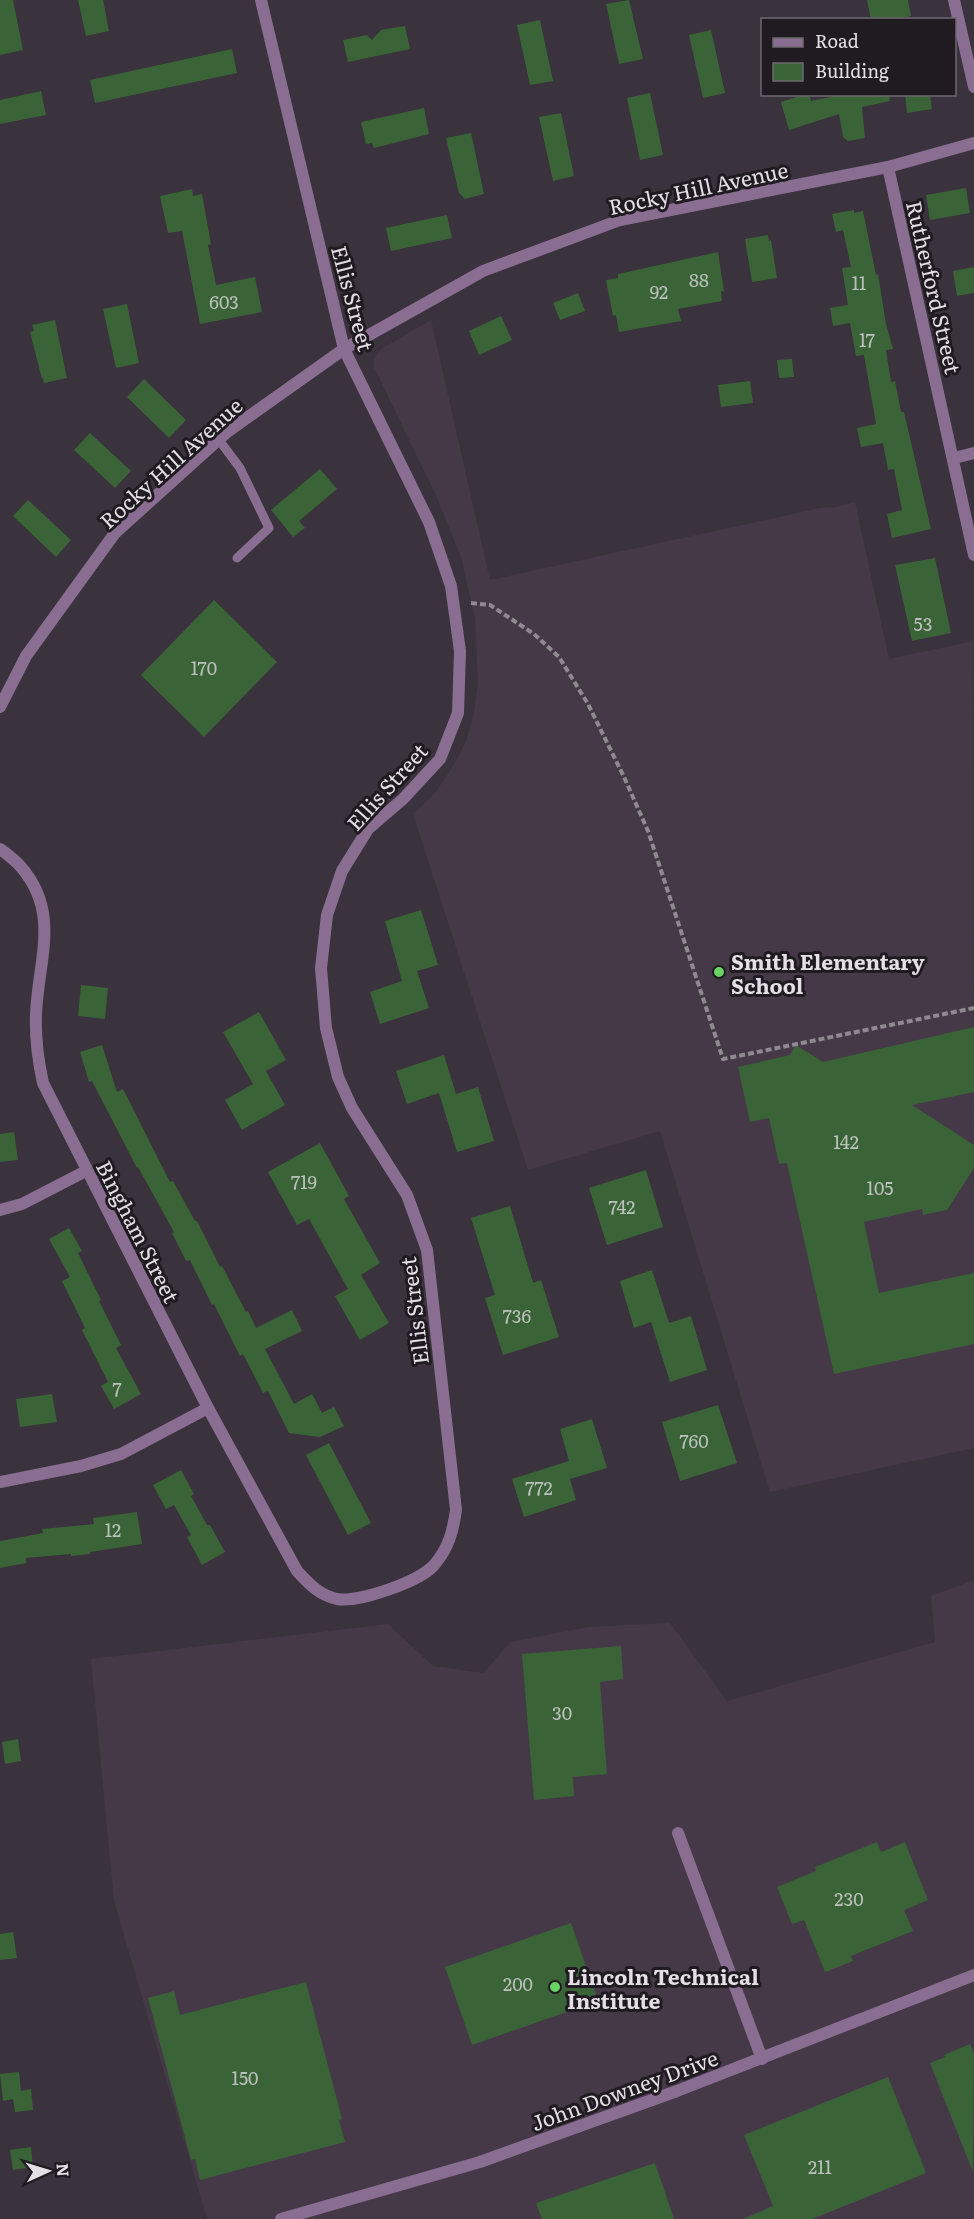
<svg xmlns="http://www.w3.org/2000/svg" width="974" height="2219" font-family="Literata,serif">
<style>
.built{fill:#453948}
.building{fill:#3b6338}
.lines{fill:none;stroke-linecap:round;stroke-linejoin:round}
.path{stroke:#908991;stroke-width:4;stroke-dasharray:6 3;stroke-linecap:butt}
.service{stroke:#8a6e92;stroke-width:9}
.minor{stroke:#8a6e92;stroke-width:12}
.tertiary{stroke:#8a6e92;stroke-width:12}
.poi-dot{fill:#69d464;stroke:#1f1b20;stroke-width:2}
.labels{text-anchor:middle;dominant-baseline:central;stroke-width:6;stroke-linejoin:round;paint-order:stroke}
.number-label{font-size:18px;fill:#bac0ba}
.street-label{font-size:21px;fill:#e4dfe5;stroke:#1f1b20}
.poi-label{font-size:21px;font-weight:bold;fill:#e4dfe5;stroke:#1f1b20;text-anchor:start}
</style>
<rect width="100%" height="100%" fill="#3a323c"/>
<path class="built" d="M431,320L490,580L820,508L836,507L855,502L889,659L973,641L974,1448L770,1492L660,1131L528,1170L413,814L435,793L452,768L466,741L474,713L478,683L475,619L461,557L437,498L374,367V359L381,349Z
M974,1580V2219H207L114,1901L91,1659L388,1624L433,1666L484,1673L510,1642L588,1627L670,1623L727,1701L935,1642L931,1596Z"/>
<path class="building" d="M0,0H13L23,50L0,55Z
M78,0H103L109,31L86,36Z
M629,0L643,59L619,64L606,4Z
M867,0H908L911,16L895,20H871Z
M540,20L553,81L530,85L517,25Z
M405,26L410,49L348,62L343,40L367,35L372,40L381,30Z
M711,30L725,93L703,98L689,35Z
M232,49L237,73L95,103L90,80Z
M41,91L46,115L0,124V100Z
M650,93L663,155L640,160L627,98Z
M806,94H809L811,101L845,94H889L890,101L862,107L865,138L848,141L843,137L839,114L789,130L781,102Z
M905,94H930L932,109L907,113Z
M424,108L429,134L374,148L372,143L366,144L361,122Z
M561,113L574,176L553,181L539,117Z
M471,133L484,194L465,199L459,193L446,138Z
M966,188L970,213L930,220L926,195Z
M192,189L193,196L202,194L211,244L208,245L216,285L255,277L262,312L200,324L182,231L168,233L160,196Z
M854,210V213L863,211L876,275L878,274L886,324L893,349L886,350L891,382L895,381L901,412H904L931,529L892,538L887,514L902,510L894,469L888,470L883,443L861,447L857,428L876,424L864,355L856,356L850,323L833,326L830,308L848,305L842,268L851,267L843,230L836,232L832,214Z
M447,215L452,238L391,251L386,228Z
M768,235L769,241L771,240L777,278L752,282L745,239Z
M718,252L724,291H721L722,301L678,309L681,321L619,332L616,315L613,316L606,280L618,278V274Z
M974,267V293L957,296L953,271Z
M578,293L585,311L560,320L553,303Z
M127,304L139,363L116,368L103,309Z
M501,316L512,340L479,355L469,331Z
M55,320L67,378L44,383L43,378L42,379L30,332L34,331L32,325Z
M792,359L794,377L779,378L777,360Z
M144,379L186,420L169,438L127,397Z
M750,381L753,403L721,407L718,385Z
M90,433L131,471L115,488L74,450Z
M320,469L337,489L299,521L305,528L293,537L271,510Z
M28,500L71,540L56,557L13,516Z
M935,558L951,633L912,641L895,565Z
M214,600L277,662L204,737L141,675Z
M421,910L438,965L417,971L429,1008L380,1024L370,992L402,981L385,921Z
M81,985L108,988L105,1019L78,1016Z
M259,1012L286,1060L266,1071L285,1105L242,1130L225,1100L253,1084L223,1032Z
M974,1027V1092L912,1105L974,1145V1168L947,1210L923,1215L922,1209L864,1222L879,1293L974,1273V1344L834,1374L787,1163L779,1164L769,1118L750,1122L738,1067L790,1055L796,1045L823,1062Z
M102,1045L117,1092L123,1089L170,1182L173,1181L195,1221H197L220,1267L222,1266L246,1312L248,1311L256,1328L292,1310L302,1331L265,1349L294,1404L312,1394L322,1413L334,1407L344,1426L320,1437L289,1433L268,1391L263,1393L243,1354L240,1356L214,1304L212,1305L190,1260L186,1261L172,1233L174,1232L138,1167L137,1168L92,1081L89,1082L80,1052Z
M444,1055L456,1094L478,1087L494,1141L457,1152L439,1093L407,1104L396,1071Z
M14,1132L18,1160L0,1162V1134Z
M320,1143L349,1196L344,1199L380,1263L361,1275L389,1323L360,1340L335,1296L348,1289L309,1219L297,1225L268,1172Z
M646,1170L663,1227L607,1245L589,1188Z
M510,1206L533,1283L541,1280L559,1337L503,1355L485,1298L495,1295L471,1218Z
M69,1228L82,1251L78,1253L101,1300L99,1301L121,1345L116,1348L141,1394L114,1409L101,1386L108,1382L82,1330L85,1328L62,1281L70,1277L49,1239Z
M652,1270L669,1323L691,1316L707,1370L670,1382L651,1322L634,1328L620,1281Z
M52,1394L57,1422L20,1427L16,1399Z
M718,1405L737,1463L680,1481L662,1422Z
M592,1419L607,1468L570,1479L576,1500L524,1517L512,1479L569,1461L560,1429Z
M329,1443L371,1523L348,1535L306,1455Z
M181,1470L194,1494L191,1496L207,1525H210L225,1552L202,1565L187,1537L191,1535L174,1505L166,1509L153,1485Z
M137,1512L142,1544L90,1552V1554L71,1556V1554L26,1558V1563L0,1568V1541L43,1533L42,1529L94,1524L93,1518Z
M621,1646L623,1679L600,1682L607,1774L573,1777L574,1796L534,1800L522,1654Z
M18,1739L21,1761L5,1764L2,1742Z
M877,1842L881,1852L905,1842L928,1900L904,1910L913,1931L851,1956L853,1961L825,1972L804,1920L792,1924L777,1887L816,1871L815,1867Z
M571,1923L598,2001L472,2045L445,1967Z
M13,1932L17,1958L0,1960V1934Z
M306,1982L342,2119L339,2120L345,2142L200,2180L195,2159L191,2160L148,1998L174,1991L180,2015Z
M970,2044L974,2054L973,2172L930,2063L945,2057L944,2055Z
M19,2072L21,2091L31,2089L33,2110L15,2112L13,2099L3,2101L0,2074Z
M888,2077L926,2173L812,2219H743L773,2206L744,2135Z
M31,2147L33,2167L13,2170L10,2150Z
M655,2163L674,2219H542L536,2203Z"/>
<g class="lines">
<path class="path" d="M471,603L490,605L534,634L559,657L588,704L624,777L648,831L723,1059L974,1008"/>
<path class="service" d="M219,440L240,468L269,528L237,558"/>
<path class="minor" d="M954,0L974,87
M888,167L974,555
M954,458L974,453
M0,707L26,656L115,533L227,432L344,349L483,271L620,220L888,167L974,143
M0,849C7,854 15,860 21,867C61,913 38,961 36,1014C35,1038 38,1060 43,1083L208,1408L297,1571C309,1584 319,1595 337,1599C358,1603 422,1581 435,1564C449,1547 453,1531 456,1510L427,1250L407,1195L352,1108L338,1077L326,1028L321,968L327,915L342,871L368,829L403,799L440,759L458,713L460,651L451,586L429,522L344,349L261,0
M0,1210L22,1204L86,1171
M0,1482L81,1466L121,1454L208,1408
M678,1833L762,2059"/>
<path class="tertiary" d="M281,2219L480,2162L677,2091L974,1975"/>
</g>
<g class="poi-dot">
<circle cx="719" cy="972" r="6"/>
<circle cx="555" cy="1987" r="6"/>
</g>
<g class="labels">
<g class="number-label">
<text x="699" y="279">88</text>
<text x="859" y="282">11</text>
<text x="659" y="291">92</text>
<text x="224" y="301">603</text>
<text x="867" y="339">17</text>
<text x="923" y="623">53</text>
<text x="204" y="667">170</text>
<text x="846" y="1141">142</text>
<text x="304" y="1181">719</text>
<text x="880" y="1187">105</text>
<text x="622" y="1206">742</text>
<text x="517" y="1315">736</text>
<text x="117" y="1388">7</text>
<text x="694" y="1440">760</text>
<text x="539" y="1487">772</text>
<text x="113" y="1529">12</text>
<text x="562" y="1712">30</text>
<text x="849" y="1898">230</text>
<text x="518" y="1983">200</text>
<text x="245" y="2077">150</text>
<text x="820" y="2166">211</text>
</g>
<g class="street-label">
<text transform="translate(698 187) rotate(-12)">Rocky Hill Avenue</text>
<text transform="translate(935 287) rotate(77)">Rutherford Street</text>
<text transform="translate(354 298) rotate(75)">Ellis Street</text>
<text transform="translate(170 462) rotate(-42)">Rocky Hill Avenue</text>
<text transform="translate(386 786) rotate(-48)">Ellis Street</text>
<text transform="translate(139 1231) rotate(63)">Bingham Street</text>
<text transform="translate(413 1311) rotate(-97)">Ellis Street</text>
<text transform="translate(624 2089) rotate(-20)">John Downey Drive</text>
</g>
<g class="poi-label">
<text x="731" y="960">Smith Elementary<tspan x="731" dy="24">School</tspan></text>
<text x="567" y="1975">Lincoln Technical<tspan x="567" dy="24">Institute</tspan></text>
</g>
</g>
<rect x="761" y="18" width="195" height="78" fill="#1f1b20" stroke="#6e696f" stroke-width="1.5"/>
<rect x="773" y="38" width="30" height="9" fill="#8a6e92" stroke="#6e696f" stroke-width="1.5"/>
<text x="815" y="48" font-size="18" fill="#e4dfe5">Road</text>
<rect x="773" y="63" width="30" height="18" fill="#3b6338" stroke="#6e696f" stroke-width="1.5"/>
<text x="815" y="78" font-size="18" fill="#e4dfe5">Building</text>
<g transform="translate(48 2171) rotate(86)" stroke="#1f1b20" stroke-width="4.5" paint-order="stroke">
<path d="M0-4.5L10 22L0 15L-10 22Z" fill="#e4dfe5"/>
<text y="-9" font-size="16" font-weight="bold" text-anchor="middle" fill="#e4dfe5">N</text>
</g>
</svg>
